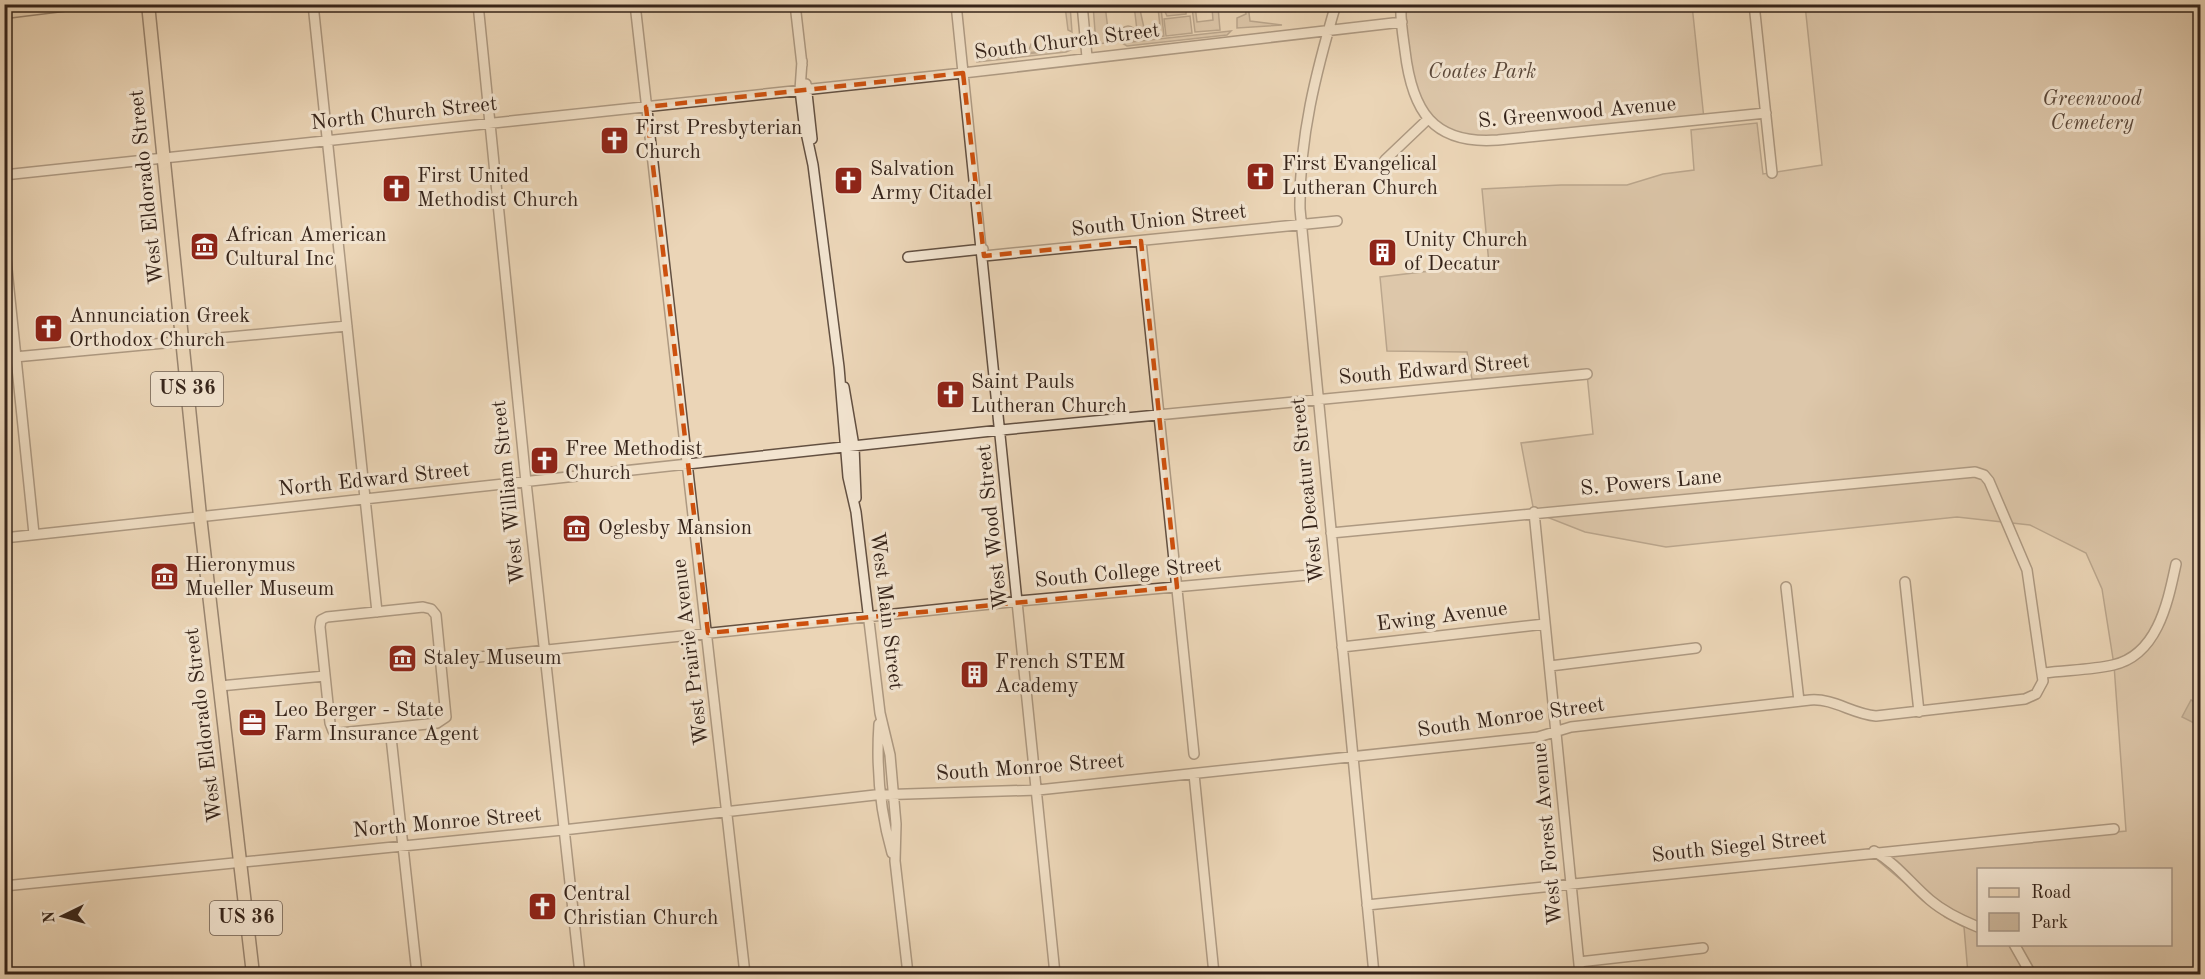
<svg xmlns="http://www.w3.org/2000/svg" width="2205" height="979" font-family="'Old Standard TT',serif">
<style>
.green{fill:#ccb79c;stroke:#816e5b;stroke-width:1.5;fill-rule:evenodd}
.water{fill:#ad9982;stroke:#7d6a58;stroke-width:1.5}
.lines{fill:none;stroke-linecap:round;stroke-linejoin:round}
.minor-casing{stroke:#635041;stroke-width:12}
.major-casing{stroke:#36241a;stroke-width:15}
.minor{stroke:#f2e4d0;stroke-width:9}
.major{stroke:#ebd5b7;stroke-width:12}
.marked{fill:none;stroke:#cd510e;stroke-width:4.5;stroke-dasharray:12 8;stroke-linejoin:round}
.labels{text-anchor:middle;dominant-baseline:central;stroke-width:6;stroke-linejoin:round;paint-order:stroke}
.shield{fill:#f2e4d0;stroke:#6e5e51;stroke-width:1.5}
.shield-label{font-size:20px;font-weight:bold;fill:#36241a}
.street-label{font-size:21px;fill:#36241a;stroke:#f2e4d0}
.park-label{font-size:21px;font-style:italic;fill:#5c493a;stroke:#f2e4d0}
.poi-label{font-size:21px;fill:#36241a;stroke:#f2e4d0;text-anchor:start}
</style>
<rect width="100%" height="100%" fill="#ebd5b7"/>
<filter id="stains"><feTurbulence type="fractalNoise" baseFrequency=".00333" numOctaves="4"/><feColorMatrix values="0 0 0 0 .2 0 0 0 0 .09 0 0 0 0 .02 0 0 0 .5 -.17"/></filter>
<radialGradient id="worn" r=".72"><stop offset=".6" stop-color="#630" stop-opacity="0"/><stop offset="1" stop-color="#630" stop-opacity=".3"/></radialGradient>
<path class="green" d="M1043,5H1070L1072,32L1068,30L1065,6L1043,9Z
M1093,5H1105L1108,30L1114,32L1116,42L1096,44Z
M1134,5H1139L1144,28L1160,26L1158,8H1161L1164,36L1138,39Z
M1162,5H1189V8L1186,9V14L1167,16Z
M1245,5H1248L1250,21L1282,25L1237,28V18L1246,14Z
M1401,5H1692L1704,119L1481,141L1439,128L1412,92Z
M1805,5H2200V974H1968L1964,927L1945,917L1874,857L2126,831L2114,665L2102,589L2086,553L2030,525L1957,517L1666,547L1585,532L1534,512L1521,443L1593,434L1587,374L1472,379L1467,352L1387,351L1380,277L1489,264L1482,189L1561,185H1627L1663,174L1694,170L1691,130L1757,123L1763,174L1822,165ZM1978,870H2170V944H1978Z
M1195,6L1197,22L1213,20L1212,8L1218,7L1220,30L1195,32L1192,7Z
M1190,16L1192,33L1166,36L1164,19Z
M1120 34a8 8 0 1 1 16 0a8 8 0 1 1-16 0Z
M1231,31L1227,35L1127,46L1122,43Z
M1073,40V48L977,58L1029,50L1031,44H1034L1036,50L1069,46Z
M1073,49L1066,52L977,62V59Z"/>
<path class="water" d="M2191,700L2200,705L2194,723L2182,717Z"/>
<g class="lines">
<defs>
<path id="minor" d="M313,4L377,612
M478,4L526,482L580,974
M635,4L745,974
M795,4L802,65
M956,4L1055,974
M1082,4L1087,57
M1336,4C1316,72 1299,138 1300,209L1374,974
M1401,4C1400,20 1403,36 1405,51C1412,110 1432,145 1498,140L1766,113
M1754,4L1772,173
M802,61L800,90L804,123L813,165L839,367L848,477L856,512L880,713L890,755L896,824L895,861L908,974
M806,84L812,139
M1385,160L1427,120
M4,175L963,73L1402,22
M4,240L34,534
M1141,241L1194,754
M984,256L1337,221
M908,257L983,249
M4,358L347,326
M844,387L854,446L856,498
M1534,512L1580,974
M4,538L1001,430L1587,374
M1905,582L1919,712
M1786,587L1799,701
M423,607L431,609L436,615L446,717L437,723L340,733L333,731L330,723L320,627L321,620L327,617Z
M1342,647L1545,624
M441,661L1019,601L1319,574
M1550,666L1696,648
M2044,673C2066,670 2091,670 2113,665C2158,655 2168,601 2176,564
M220,686L325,676
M879,724C876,768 880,811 892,853
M390,728L417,974
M1194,774L1214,974
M1874,851C1897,864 1910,883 1930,900C1944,912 1961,920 1978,927
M4,886L563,830L875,795L1038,790L1538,737L1571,727L1810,700C1834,698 1852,714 1876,716L2025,699L2036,694L2043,681L2027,570L1989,481L1984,475L1975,472L1331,533
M1367,905L2114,829
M2014,944L2031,974
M1579,962L1703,948"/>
<path id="major" d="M148,4L200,516L253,974
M4,12L69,4"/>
</defs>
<use href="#minor" class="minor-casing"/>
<use href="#major" class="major-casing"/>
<use href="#minor" class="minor"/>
<use href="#major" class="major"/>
</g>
<path d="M0 0H2205V979H0ZM963,73L984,256L1141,241L1177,587L708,633L646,107Z" fill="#ebd5b7" fill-opacity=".55" fill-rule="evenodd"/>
<path class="marked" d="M963,73L984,256L1141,241L1177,587L708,633L646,107Z"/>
<defs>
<symbol id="church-square" viewBox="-11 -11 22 22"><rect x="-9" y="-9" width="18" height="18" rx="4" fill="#8f2418" stroke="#f2e4d0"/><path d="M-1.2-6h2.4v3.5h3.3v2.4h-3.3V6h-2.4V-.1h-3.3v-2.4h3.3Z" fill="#fff"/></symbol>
<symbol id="museum-square" viewBox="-11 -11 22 22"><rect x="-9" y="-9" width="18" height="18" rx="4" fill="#8f2418" stroke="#f2e4d0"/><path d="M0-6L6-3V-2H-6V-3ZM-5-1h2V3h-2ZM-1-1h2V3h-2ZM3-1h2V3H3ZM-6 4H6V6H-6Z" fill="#fff"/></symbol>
<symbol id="building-square" viewBox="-11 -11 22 22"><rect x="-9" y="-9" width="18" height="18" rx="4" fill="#8f2418" stroke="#f2e4d0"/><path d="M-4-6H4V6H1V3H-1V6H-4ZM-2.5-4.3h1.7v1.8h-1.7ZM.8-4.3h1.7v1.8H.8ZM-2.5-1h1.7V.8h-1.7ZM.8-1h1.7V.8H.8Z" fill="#fff"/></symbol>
<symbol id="office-square" viewBox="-11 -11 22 22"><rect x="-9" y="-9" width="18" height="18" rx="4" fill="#8f2418" stroke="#f2e4d0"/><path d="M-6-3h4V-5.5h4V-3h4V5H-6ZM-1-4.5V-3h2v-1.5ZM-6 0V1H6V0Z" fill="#fff"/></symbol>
</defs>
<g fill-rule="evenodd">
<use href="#church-square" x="598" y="124" width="33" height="33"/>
<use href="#church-square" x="1244" y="160" width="33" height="33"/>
<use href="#church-square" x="832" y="164" width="33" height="33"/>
<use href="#church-square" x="380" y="172" width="33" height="33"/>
<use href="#museum-square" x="188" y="230" width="33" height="33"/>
<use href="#building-square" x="1366" y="236" width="33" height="33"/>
<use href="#church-square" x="32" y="312" width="33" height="33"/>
<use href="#church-square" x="934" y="378" width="33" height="33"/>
<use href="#church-square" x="528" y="444" width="33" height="33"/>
<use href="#museum-square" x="560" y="512" width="33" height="33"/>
<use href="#museum-square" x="148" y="560" width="33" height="33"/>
<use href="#museum-square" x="386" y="642" width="33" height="33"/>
<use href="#building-square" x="958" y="658" width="33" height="33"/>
<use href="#office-square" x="236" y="706" width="33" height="33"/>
<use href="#church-square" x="526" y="890" width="33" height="33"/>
</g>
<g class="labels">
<g class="shield">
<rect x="151" y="372" width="72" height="34" rx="4.5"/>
<rect x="210" y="901" width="72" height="34" rx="4.5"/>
</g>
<g class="shield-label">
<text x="187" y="389">US 36</text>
<text x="246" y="918">US 36</text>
</g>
<g class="street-label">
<text transform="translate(1067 42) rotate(-7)">South Church Street</text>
<text transform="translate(1577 113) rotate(-5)">S. Greenwood Avenue</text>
<text transform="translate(404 114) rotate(-6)">North Church Street</text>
<text transform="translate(147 187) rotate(-96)">West Eldorado Street</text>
<text transform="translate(1159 221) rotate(-6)">South Union Street</text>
<text transform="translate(1434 370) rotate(-5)">South Edward Street</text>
<text transform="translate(374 480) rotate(-6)">North Edward Street</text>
<text transform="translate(1651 483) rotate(-5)">S. Powers Lane</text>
<text transform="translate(1308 490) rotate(-96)">West Decatur Street</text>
<text transform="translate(509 492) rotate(-96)">West William Street</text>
<text transform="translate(993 527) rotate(-96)">West Wood Street</text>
<text transform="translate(1128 573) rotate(-5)">South College Street</text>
<text transform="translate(886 611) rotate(83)">West Main Street</text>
<text transform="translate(1442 617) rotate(-7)">Ewing Avenue</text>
<text transform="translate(691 652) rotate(-97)">West Prairie Avenue</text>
<text transform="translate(1511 718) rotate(-8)">South Monroe Street</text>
<text transform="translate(204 725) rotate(-97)">West Eldorado Street</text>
<text transform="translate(1030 768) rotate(-4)">South Monroe Street</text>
<text transform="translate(447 823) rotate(-5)">North Monroe Street</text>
<text transform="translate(1548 834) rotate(-95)">West Forest Avenue</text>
<text transform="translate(1739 847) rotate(-6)">South Siegel Street</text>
</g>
<g class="park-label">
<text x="1482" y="72">Coates Park</text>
<text x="2092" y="99">Greenwood<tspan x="2092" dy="24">Cemetery</tspan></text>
</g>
<g class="poi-label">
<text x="635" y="128">First Presbyterian<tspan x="635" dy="24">Church</tspan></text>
<text x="1282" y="164">First Evangelical<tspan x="1282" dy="24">Lutheran Church</tspan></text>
<text x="870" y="169">Salvation<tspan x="870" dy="24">Army Citadel</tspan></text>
<text x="417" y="176">First United<tspan x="417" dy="24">Methodist Church</tspan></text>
<text x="225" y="235">African American<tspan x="225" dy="24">Cultural Inc</tspan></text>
<text x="1404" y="240">Unity Church<tspan x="1404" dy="24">of Decatur</tspan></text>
<text x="69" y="316">Annunciation Greek<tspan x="69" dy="24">Orthodox Church</tspan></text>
<text x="971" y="382">Saint Pauls<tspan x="971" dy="24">Lutheran Church</tspan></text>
<text x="565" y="449">Free Methodist<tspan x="565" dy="24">Church</tspan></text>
<text x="598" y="528">Oglesby Mansion</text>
<text x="185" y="565">Hieronymus<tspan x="185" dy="24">Mueller Museum</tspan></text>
<text x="423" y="658">Staley Museum</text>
<text x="995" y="662">French STEM<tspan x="995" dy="24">Academy</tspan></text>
<text x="274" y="710">Leo Berger - State<tspan x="274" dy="24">Farm Insurance Agent</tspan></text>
<text x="563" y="894">Central<tspan x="563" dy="24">Christian Church</tspan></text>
</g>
</g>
<rect width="2205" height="979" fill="none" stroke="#ebd5b7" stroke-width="24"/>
<rect x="6" y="6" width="2193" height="967" fill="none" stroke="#36241a" stroke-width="3"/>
<rect x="12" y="12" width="2181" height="955" fill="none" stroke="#36241a" stroke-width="1.5"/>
<rect x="1977" y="868" width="195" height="78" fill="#f2e4d0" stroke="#a79787" stroke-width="1.5"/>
<rect x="1989" y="888" width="30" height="9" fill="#ebd5b7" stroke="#a79787" stroke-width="1.5"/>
<text x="2031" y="898" font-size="18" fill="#36241a">Road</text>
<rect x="1989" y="913" width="30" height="18" fill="#ccb79c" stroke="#a79787" stroke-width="1.5"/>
<text x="2031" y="928" font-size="18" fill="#36241a">Park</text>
<g transform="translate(63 916) rotate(265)" stroke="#f2e4d0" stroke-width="4.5" paint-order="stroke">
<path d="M0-4.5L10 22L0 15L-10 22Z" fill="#36241a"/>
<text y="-9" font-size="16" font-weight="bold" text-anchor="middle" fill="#36241a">N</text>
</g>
<rect width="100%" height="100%" filter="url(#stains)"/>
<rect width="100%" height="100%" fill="url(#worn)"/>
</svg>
